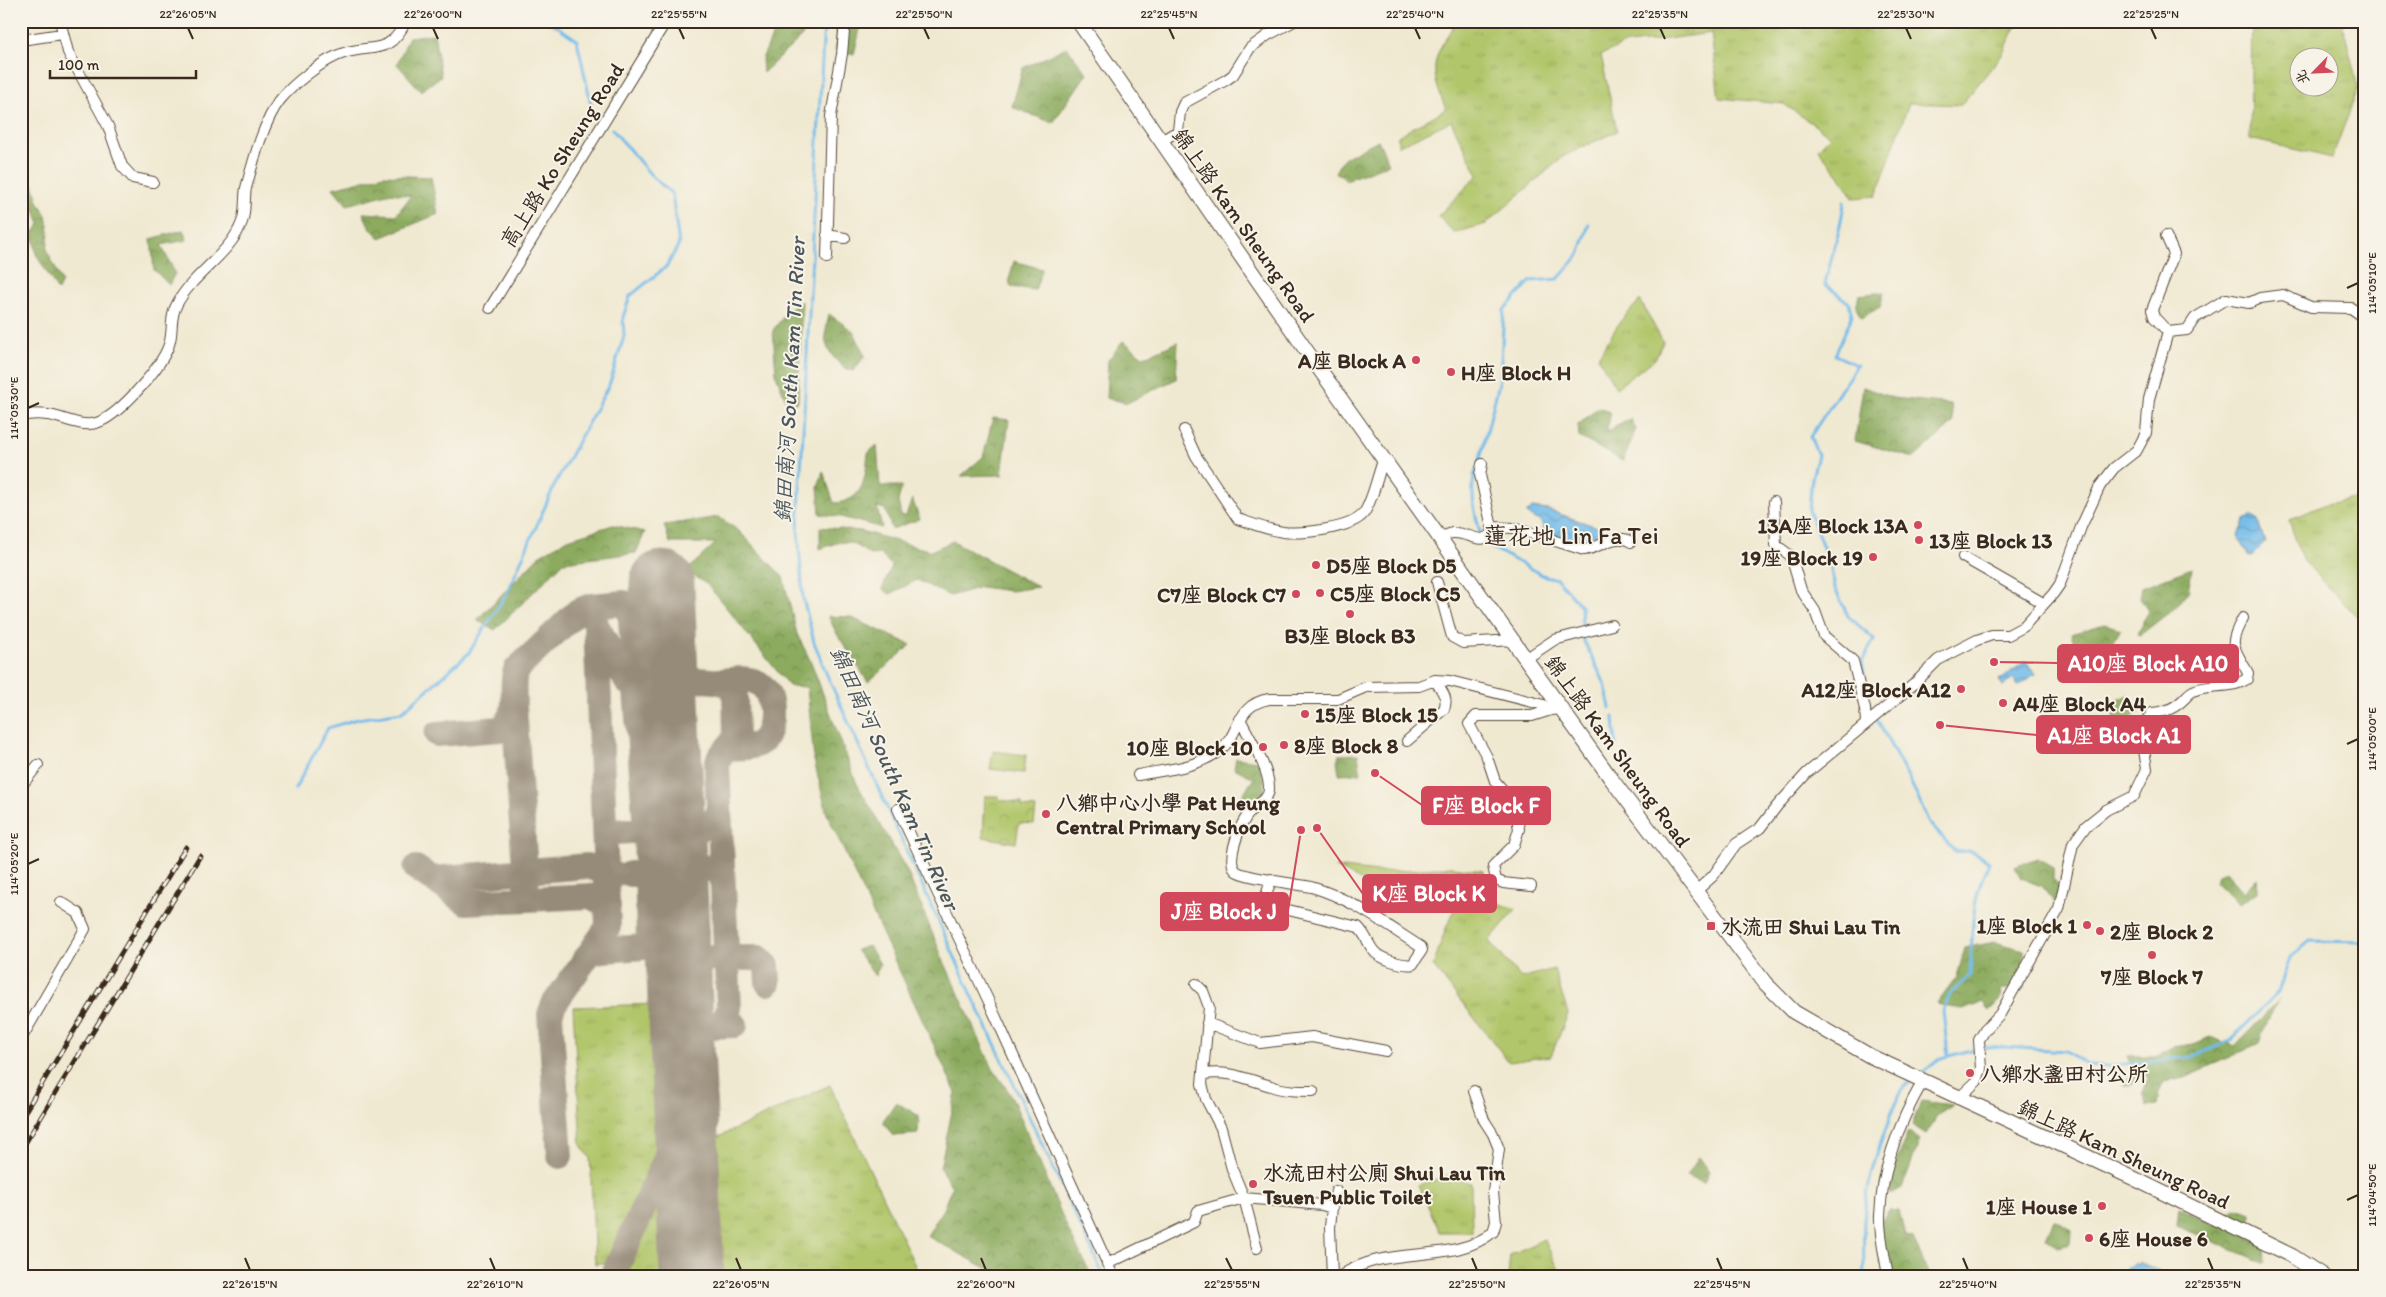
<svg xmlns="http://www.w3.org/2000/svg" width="2386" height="1297" font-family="Itim,'LXGW WenKai TC',sans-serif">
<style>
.grass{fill:url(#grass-tufts);stroke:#767844;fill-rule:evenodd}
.forest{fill:url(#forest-crowns);stroke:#646a3e}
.park{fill:url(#park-crowns);stroke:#767844}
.pitch{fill:#b1c66a;stroke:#767844}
.water{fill:url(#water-waves);stroke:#567284}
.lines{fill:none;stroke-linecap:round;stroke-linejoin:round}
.stream{stroke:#72bbea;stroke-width:3}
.taxiway{stroke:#968a78;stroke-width:26}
.runway{stroke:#968a78;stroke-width:65}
.minor-casing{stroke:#564739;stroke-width:12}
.major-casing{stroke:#564739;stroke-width:16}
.minor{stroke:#fff;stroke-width:10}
.major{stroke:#fff;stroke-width:14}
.rail-casing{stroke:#3b2a1e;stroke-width:5}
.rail{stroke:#f7f3e8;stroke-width:3;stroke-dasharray:9;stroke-linecap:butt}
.ticks{fill:none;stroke:#3b2a1e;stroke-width:2}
.poi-dot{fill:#d1495b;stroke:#f7f3e8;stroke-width:2}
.labels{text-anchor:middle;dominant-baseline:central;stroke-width:4;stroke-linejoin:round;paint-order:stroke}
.street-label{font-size:21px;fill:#3b2a1e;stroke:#f7f3e8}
.poi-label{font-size:21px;font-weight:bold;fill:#3b2a1e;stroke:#f7f3e8;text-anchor:start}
.water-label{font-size:22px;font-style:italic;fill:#4c565b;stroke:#f7f3e8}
.quarter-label{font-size:24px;fill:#3b2a1e;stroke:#f7f3e8}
.leader{fill:none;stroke:#d1495b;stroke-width:2}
.callout-dot{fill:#d1495b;stroke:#f7f3e8;stroke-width:2}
.callout{fill:#d1495b;stroke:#d1495b;stroke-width:2}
.callout-label{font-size:22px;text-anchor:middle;font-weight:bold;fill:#fff}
.neatline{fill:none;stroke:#3b2a1e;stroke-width:2}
.ticks-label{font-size:12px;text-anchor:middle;fill:#3b2a1e}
</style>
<defs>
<pattern id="grass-tufts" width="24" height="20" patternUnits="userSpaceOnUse" patternTransform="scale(1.25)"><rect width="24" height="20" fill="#b1c66a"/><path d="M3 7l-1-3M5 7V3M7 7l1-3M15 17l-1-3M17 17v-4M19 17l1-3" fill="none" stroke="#99aa5b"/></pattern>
<pattern id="forest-crowns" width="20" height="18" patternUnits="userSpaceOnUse" patternTransform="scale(1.25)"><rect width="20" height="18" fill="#8cab5e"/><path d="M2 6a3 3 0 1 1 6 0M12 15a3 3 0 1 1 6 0" fill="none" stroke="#748b4d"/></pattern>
<pattern id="park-crowns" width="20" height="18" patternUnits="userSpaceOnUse" patternTransform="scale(1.25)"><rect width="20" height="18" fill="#b1c66a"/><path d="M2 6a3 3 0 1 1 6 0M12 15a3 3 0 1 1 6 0" fill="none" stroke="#99aa5b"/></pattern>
<pattern id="water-waves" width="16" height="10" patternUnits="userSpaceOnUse" patternTransform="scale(1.25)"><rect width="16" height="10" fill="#72bbea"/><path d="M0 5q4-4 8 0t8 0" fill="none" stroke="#5f98bd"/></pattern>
</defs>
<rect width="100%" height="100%" fill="#f7f3e8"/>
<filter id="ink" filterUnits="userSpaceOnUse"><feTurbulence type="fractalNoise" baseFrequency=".02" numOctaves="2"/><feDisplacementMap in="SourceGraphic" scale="10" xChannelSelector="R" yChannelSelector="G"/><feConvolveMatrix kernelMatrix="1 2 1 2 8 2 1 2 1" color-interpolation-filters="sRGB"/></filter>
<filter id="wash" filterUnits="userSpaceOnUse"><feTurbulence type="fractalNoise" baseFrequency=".0096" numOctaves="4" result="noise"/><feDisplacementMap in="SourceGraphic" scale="20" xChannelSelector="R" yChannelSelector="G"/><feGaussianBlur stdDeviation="1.12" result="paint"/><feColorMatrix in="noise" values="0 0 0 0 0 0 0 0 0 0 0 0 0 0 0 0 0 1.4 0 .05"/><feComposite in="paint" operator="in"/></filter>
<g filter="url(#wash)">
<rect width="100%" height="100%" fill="#f0e9d1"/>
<path class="grass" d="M1457,21H2019L2002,55L1961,105L1909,103L1876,196L1853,198L1839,175L1818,149L1830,136L1784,104L1719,98L1711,33L1622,45L1601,55L1617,131L1564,156L1486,224L1454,233L1438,216L1478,175L1451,121L1398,146V136L1446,109C1428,68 1432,57 1457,21Z
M2252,21H2342L2358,88L2332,158L2250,139ZM2298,58H2328V88H2298Z
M1640,300L1663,342L1655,359L1616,388L1598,357L1619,323Z
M2365,497V625L2302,559L2289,520L2326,504Z
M1335,867L1377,872L1452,867L1484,871L1488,900L1516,909L1489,941L1521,978L1554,969L1568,1014L1551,1056L1509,1062L1433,966L1446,928L1463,892L1433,880L1405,903Z
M656,1004L662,1151L613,1261L595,1264L590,1158L581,1145L573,1007Z
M830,1085L920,1276H720L714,1139Z
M664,1175L668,1276H619Z
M1447,1176L1471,1183L1472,1232H1440L1418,1185Z
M1544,1239L1562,1276H1508L1510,1255Z"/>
<path class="forest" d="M779,21H804V34L763,73L762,59Z
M837,21H862L854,54L836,50Z
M434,34L441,76L421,91L397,64L409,37Z
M1067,47L1087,73L1053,123L1012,107L1023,68Z
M1378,140L1389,164L1346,180L1335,172L1343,159Z
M21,170H29L38,201L46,215L49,231L47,251L62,282L58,291L36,254L33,233L40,224L35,210L21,190Z
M384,175L431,177L438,214L380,238L370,228L363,213L396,215L411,196L391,193L347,205L333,188Z
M183,230L187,240L161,245L175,273L169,285L154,270L151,239Z
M1014,261L1042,269L1035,290L1011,287L1009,280Z
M1884,292L1880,307L1861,318L1856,307L1859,295Z
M802,301L798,402L788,405L776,375L773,330L788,311Z
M829,314L854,332L865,356L853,371C845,369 843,367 837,361C821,344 825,335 829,314Z
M1123,341L1144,357L1178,342L1176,379L1127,403L1106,398L1108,360Z
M1863,387L1893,398L1951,404L1953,423L1914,458L1855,441Z
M1599,407L1611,413L1606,432L1630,419L1636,429L1623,461L1579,437L1578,425Z
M993,418L1009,420L1002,475L961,476L983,457Z
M877,445L880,486H902L898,501L901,516H906L912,499L920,519L892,529L885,509L877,507L882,528L841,517L820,514L818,487L823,471L834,503C865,501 865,478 868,453Z
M719,517L740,532L783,577L797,634L811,662L857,784L907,871L942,957L993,1069L1011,1095L1069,1232L1092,1276H1001L927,1236L943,1209L952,1187L940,1168L956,1093L827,814L814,760L807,687L789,686L708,585L686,571L716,543H670L664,525Z
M613,525L645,532L636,553L564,562L495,630L477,620L540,555L568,539Z
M820,527L861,531L931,551L953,541L1038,587L1010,591L981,587L950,596L917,580L890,594L882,589L892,566L880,554L870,555C849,539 845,539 820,549Z
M2192,568L2188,592L2176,607L2140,635L2137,634L2148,611L2140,598L2142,587Z
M828,616L850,617L911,645L868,682L837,634Z
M2104,624L2121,629L2112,644L2075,645L2071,634Z
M2129,695L2140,712L2118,722L2113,718L2114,702Z
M1358,754L1361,773L1339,774L1337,761L1339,755Z
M1236,758L1258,761L1264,779V796L1249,805L1241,797L1254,778L1234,768Z
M2037,858L2053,867V879L2067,893L2055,903L2041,886L2021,878L2015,867Z
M2226,872L2243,893L2257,878L2258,891L2239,904L2215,882L2218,875Z
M1995,942L2024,950V989H2001L2002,998L1989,1011L1983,1002L1963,1010L1937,1004L1957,977L1965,948Z
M869,946L880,964L875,976L856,950Z
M2280,999L2267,1021L2259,1043L2185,1078L2163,1082L2160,1087L2157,1105L2147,1107L2142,1093L2149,1077L2141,1075L2132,1085H2123L2134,1070L2128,1056H2156L2172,1047L2194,1044L2210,1037L2235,1046Z
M1921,1101L1953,1105L1938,1115L1926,1134L1912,1125Z
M896,1102L919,1116L918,1134L893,1136L883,1121Z
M1908,1131L1920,1140L1902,1188L1890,1194L1889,1184Z
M1698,1157L1709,1172L1704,1183L1686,1176Z
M2179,1207L2215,1226L2217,1208L2227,1214L2236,1208L2251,1213L2249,1241L2264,1228L2266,1264L2177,1226Z
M1889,1210L1899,1211L1905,1236L1913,1238L1928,1273C1910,1282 1896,1275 1881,1264L1876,1227Z
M2054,1220L2071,1230L2070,1244L2057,1247L2046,1238Z"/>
<path class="park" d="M985,796H999L1000,800L1022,803V807L1036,808L1034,824L1019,823L1016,843L983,837Z"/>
<path class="pitch" d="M993,751L1026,755L1024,773L990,769Z"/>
<path class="water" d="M1532,508L1548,510L1600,528L1596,544L1586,547L1541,534L1543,526L1540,521L1526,514Z
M2252,516L2258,521L2265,543L2252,556L2248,555L2238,535L2245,520Z
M2026,661L2035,674L2018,686L2013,679L2003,686L1999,680Z
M2139,1262L2162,1272L2163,1276H2127V1267L2133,1266L2134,1263L2138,1265Z"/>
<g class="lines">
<path class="stream" d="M543,21L554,24L577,40L591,104
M824,21L798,530L803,598L814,642L827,675L971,993L1104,1276
M1844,202C1841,230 1831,257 1825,284L1849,303L1852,316L1835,355L1857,365L1810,437L1818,455L1812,478L1809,510L1831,569L1835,588L1848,616L1874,639L1862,662L1869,705L1913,787L1929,823L1956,852L1971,851L1989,862C1970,902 1973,932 1970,975L1948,996L1943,1011L1948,1056
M1479,463L1500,379L1504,310L1531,281L1558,279L1579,255L1589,224
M1476,469C1469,488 1475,516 1481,535
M1489,546L1542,575L1557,579L1581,606L1582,624
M1582,637L1605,684L1610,708
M1614,717L1616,745
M295,789L328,728L357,719L402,712L468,654L506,595L555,484L610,383L624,336L623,317L630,296L667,266L679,244L672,194L651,175L612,129
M1921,1074L1941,1058L1975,1049L2004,1047L2066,1051L2087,1065L2106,1066L2191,1057L2230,1041L2278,992L2290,958L2310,941L2365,942
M1865,1276C1860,1215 1866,1180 1888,1123C1894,1106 1898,1091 1912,1080"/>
<path class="taxiway" d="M591,606L624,603L630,607L646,830L649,941L644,947L592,951
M599,630L627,682C648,695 658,690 678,683C694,678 717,680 732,686L735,696L736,738L719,758L717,765L729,1008L723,1022L718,1025
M720,681C733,680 751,676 761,685C775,696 774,731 761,742C752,749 739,747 728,748
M514,705L527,899
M640,707L669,761
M437,734L500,729C524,711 508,693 516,670L578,611L591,606L596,624L608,927L554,1004L550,1014L560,1156
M605,836L613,832L703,827L710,824L719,814
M416,868L466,902L591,896L608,906
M630,874L707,869L715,866L722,858
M432,879L587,866L614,875
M709,958H759L767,966L768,983
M681,1027L735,1025
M613,1276L685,1115"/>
<path class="runway" d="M662,583L692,1276"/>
</g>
</g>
<g filter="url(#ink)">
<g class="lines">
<defs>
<path id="minor" d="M60,21L68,52L108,126L122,166L133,178L153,182
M21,40L62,34
M1161,141L1178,131L1180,112L1184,103L1226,80L1233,75L1250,48L1268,35L1294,21
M827,235L845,238
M2166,236L2174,254L2152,310L2154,317L2168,332L2187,330L2195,318L2226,299L2249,303L2260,298L2283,295L2311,307L2351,308L2365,318
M827,258L831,116L842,54L845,21
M490,308L666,21
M21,416C30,414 39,414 48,415C64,417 82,429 99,422C121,413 165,364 170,341C173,328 170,316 177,304C193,273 230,255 242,222C246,211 244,198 246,188C253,162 264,120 280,100C293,84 324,59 344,53C374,44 389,56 406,21
M1184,430L1196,456L1238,519C1253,524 1268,530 1283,532C1302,534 1352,529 1364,513C1373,500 1378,473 1384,458
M1482,464L1480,475L1492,527L1514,528L1584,550C1600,548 1616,532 1631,542
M1774,502L1776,545L1791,556L1801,590L1815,611L1824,636L1853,661L1865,709L1866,722
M1441,538C1444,536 1448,534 1452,533C1470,531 1483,550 1495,528
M1963,557L2043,603
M1437,582L1452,637L1463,643L1514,640
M1527,658L1554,640L1612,625
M1240,719C1249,737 1270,770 1269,789C1269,800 1256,804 1250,812C1241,822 1225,860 1236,871C1243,877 1297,884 1311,887C1351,898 1386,925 1421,947L1422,950L1413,964C1403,966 1379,959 1373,950C1367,942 1366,935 1358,927L1268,905L1265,900L1271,879
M1407,741L1444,709C1449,698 1441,690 1435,680
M1138,775C1164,770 1198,768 1220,750C1241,734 1235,705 1269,699H1338L1366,687L1419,686L1435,680L1450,681L1544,705L1551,710L1562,709
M21,786L38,765
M898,809L989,1002L1113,1276
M1531,886L1503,883L1496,880L1493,866L1514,845L1519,829L1516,812L1509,797L1495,781L1487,757L1469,724L1476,716H1532L1551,710
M1695,892L1713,876L1736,844L1760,828L1777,806L1807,773L1914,684L1938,660L1977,640L1992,635H2008L2023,627L2053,594L2060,584L2081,527L2100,486L2114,468L2137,450L2146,433L2149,399L2168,332
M1196,984L1203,991L1209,1007L1202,1084L1206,1099L1221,1128L1232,1169L1244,1198L1257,1248
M1207,1023L1260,1043L1312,1037L1386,1051
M21,1039L85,929L78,913L61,902
M1203,1074C1234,1071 1242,1078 1271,1086C1284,1091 1299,1091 1313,1091
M1958,1099L1977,1081L1981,1069L1979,1040L1985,1030L2000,1014L2059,909L2073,844L2086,826L2106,810L2134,796L2147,769L2143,744L2145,724L2152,713C2165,712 2174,709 2184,699C2186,697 2189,693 2193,691C2210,683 2230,690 2247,679L2248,673C2234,647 2227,646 2243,618
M1332,1208L1336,1191
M1107,1264L1194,1222L1198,1211L1244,1198L1322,1205L1332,1208L1330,1227L1332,1276
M1341,1276C1385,1243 1453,1266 1493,1232L1496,1222L1493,1192L1499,1149L1493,1134L1484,1120L1474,1091
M1888,1276C1885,1256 1879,1235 1880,1215C1882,1168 1900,1121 1923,1081"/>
<path id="major" d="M1078,21L1308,353L1612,780L1765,983L1794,1012L1870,1056L2133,1178L2292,1256L2323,1276"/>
</defs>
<use href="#minor" class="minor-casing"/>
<use href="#major" class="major-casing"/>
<use href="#minor" class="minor"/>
<use href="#major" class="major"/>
<defs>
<path id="rail" d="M21,1118L186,847
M21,1150L200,856"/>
</defs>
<use href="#rail" class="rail-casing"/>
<use href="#rail" class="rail"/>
</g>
</g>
<path class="ticks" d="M188,28L193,39M433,28L438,39M679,28L684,39M924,28L929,39M1169,28L1174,39M1415,28L1420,39M1660,28L1665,39M1906,28L1911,39M2151,28L2156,39M2347,288L2358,283M28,408L39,403M2347,744L2358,739M28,864L39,859M2347,1200L2358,1195M245,1258L250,1270M490,1258L495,1270M736,1258L741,1270M981,1258L986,1270M1226,1258L1232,1270M1472,1258L1477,1270M1717,1258L1722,1270M1963,1258L1968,1270M2208,1258L2213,1270"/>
<g class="poi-dot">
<circle cx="1416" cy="360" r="5"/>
<circle cx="1451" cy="372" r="5"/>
<circle cx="1918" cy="525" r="5"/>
<circle cx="1919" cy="540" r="5"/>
<circle cx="1873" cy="557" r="5"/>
<circle cx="1316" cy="565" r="5"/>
<circle cx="1320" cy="593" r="5"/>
<circle cx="1296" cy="594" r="5"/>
<circle cx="1350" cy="614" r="5"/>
<circle cx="1961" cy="689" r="5"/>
<circle cx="2003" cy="703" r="5"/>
<circle cx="1305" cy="714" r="5"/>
<circle cx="1284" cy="745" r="5"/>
<circle cx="1263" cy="747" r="5"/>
<circle cx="1046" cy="814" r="5"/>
<circle cx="2087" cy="925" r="5"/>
<rect x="1706" y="921" width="10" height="10" rx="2.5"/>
<circle cx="2100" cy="931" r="5"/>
<circle cx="2152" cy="955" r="5"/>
<circle cx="1970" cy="1073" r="5"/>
<circle cx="1253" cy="1184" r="5"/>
<circle cx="2102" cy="1206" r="5"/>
<circle cx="2089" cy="1238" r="5"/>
</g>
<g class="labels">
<g class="street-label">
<text transform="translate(562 155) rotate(-58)">高上路 Ko Sheung Road</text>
<text transform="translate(1244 225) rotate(55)">錦上路 Kam Sheung Road</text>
<text transform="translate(1618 751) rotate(54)">錦上路 Kam Sheung Road</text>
<text transform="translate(2124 1154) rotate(25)">錦上路 Kam Sheung Road</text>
</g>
<g class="poi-label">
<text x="1406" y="360" text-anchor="end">A座 Block A</text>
<text x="1461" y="372">H座 Block H</text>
<text x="1908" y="525" text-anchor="end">13A座 Block 13A</text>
<text x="1929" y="540">13座 Block 13</text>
<text x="1863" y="557" text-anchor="end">19座 Block 19</text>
<text x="1326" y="565">D5座 Block D5</text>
<text x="1330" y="593">C5座 Block C5</text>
<text x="1286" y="594" text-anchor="end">C7座 Block C7</text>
<text x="1350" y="635" text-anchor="middle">B3座 Block B3</text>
<text x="1951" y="689" text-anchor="end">A12座 Block A12</text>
<text x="2013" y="703">A4座 Block A4</text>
<text x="1315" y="714">15座 Block 15</text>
<text x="1294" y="745">8座 Block 8</text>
<text x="1253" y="747" text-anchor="end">10座 Block 10</text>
<text x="1056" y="802">八鄉中心小學 Pat Heung<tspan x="1056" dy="24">Central Primary School</tspan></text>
<text x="2077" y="925" text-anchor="end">1座 Block 1</text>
<text x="1721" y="926">水流田 Shui Lau Tin</text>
<text x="2110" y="931">2座 Block 2</text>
<text x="2152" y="976" text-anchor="middle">7座 Block 7</text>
<text x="1980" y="1073">八鄉水盞田村公所</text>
<text x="1263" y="1172">水流田村公廁 Shui Lau Tin<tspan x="1263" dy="24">Tsuen Public Toilet</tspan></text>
<text x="2092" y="1206" text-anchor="end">1座 House 1</text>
<text x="2099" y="1238">6座 House 6</text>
</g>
<g class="water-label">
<text transform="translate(790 380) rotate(-87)">錦田南河 South Kam Tin River</text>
<text transform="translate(895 778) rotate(66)">錦田南河 South Kam Tin River</text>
</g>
<g class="quarter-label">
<text x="1571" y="535">蓮花地 Lin Fa Tei</text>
</g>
</g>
<path class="leader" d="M1994 662L2058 663M1940 725L2037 735M1375 773L1422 805M1317 828L1363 894M1301 830L1288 911"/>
<g class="callout-dot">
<circle cx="1994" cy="662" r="5"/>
<circle cx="1940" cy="725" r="5"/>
<circle cx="1375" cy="773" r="5"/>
<circle cx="1317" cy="828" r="5"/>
<circle cx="1301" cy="830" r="5"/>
</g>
<g class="callout">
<rect x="2058" y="645" width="180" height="37" rx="5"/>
<rect x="2037" y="716" width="153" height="37" rx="5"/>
<rect x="1422" y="787" width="128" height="37" rx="5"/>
<rect x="1363" y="875" width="133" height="37" rx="5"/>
<rect x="1161" y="893" width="127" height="37" rx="5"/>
</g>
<g class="callout-label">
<text x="2148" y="671">A10座 Block A10</text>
<text x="2114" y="743">A1座 Block A1</text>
<text x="1486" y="813">F座 Block F</text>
<text x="1429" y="901">K座 Block K</text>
<text x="1224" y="919">J座 Block J</text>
</g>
<rect width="2386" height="1297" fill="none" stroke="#f7f3e8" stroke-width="55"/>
<g transform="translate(2314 72) rotate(246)"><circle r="24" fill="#f7f3e8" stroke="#aca397"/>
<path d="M0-4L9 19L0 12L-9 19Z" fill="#d1495b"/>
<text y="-8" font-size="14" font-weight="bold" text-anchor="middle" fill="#3b2a1e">北</text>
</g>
<path d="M50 70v8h146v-8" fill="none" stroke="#3b2a1e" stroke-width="2.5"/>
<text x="58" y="70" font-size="15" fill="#3b2a1e" stroke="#f7f3e8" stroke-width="4" paint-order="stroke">100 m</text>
<rect x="28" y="28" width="2330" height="1242" class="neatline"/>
<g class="ticks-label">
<text x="188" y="18">22°26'05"N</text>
<text x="433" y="18">22°26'00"N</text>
<text x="679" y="18">22°25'55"N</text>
<text x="924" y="18">22°25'50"N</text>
<text x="1169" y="18">22°25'45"N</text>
<text x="1415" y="18">22°25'40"N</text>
<text x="1660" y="18">22°25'35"N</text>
<text x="1906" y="18">22°25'30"N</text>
<text x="2151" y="18">22°25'25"N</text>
<text transform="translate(2372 283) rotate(-90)" y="4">114°05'10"E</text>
<text transform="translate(14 408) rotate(-90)" y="4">114°05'30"E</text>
<text transform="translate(2372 739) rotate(-90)" y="4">114°05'00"E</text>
<text transform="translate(14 864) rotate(-90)" y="4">114°05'20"E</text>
<text transform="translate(2372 1195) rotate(-90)" y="4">114°04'50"E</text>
<text x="250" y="1288">22°26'15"N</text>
<text x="495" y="1288">22°26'10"N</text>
<text x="741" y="1288">22°26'05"N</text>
<text x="986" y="1288">22°26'00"N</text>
<text x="1232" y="1288">22°25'55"N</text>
<text x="1477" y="1288">22°25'50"N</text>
<text x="1722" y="1288">22°25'45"N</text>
<text x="1968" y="1288">22°25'40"N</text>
<text x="2213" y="1288">22°25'35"N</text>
</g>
</svg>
